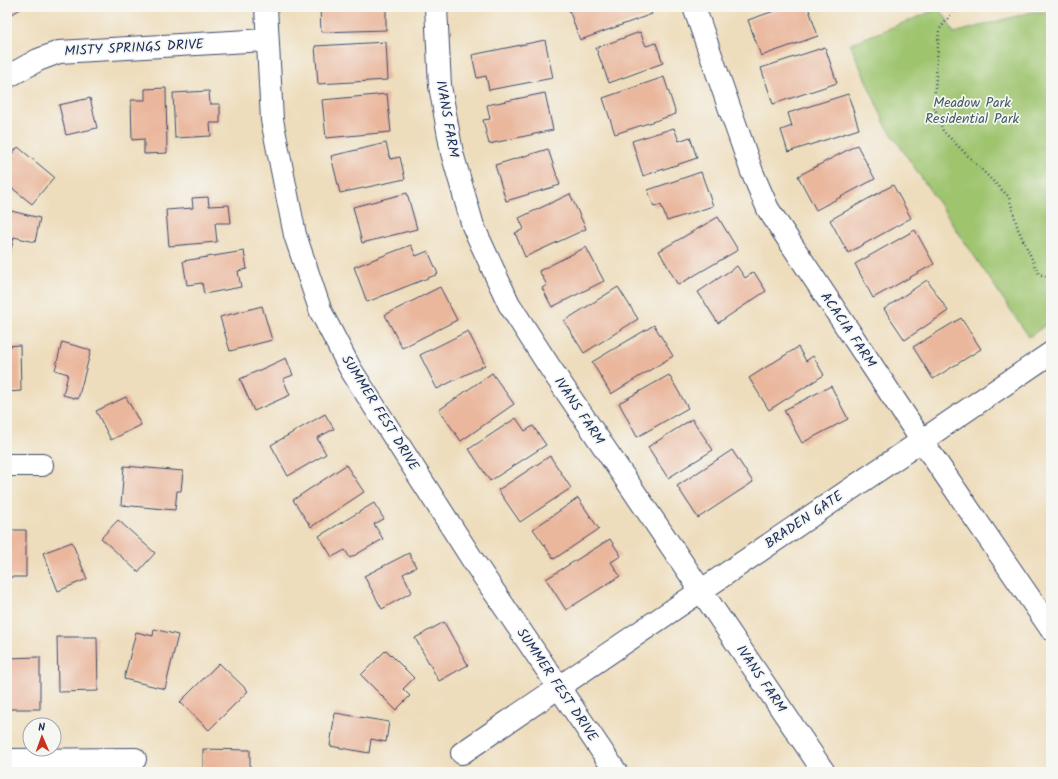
<svg xmlns="http://www.w3.org/2000/svg" width="1058" height="779" font-family="Kalam,sans-serif">
<style>
.green{fill:#9ec46e;stroke:#5c7a66}
.building{fill:#eab79d}
.lines{fill:none;stroke-linecap:round;stroke-linejoin:round}
.minor-casing{stroke:#3b496c;stroke-width:24}
.tertiary-casing{stroke:#3b496c;stroke-width:24}
.path{stroke:#3b496c;stroke-width:2.5;stroke-dasharray:1 3;stroke-linecap:butt}
.minor{stroke:#fff;stroke-width:22}
.tertiary{stroke:#fff;stroke-width:22}
.labels{text-anchor:middle;dominant-baseline:central;stroke-width:3.5;stroke-linejoin:round;paint-order:stroke}
.street-label{font-size:14px;fill:#1b2f5e;stroke:#f6f6f2}
.park-label{font-size:14px;fill:#425c63;stroke:#f6f6f2}
</style>
<rect width="100%" height="100%" fill="#f6f6f2"/>
<filter id="ink" filterUnits="userSpaceOnUse"><feTurbulence type="fractalNoise" baseFrequency=".025" numOctaves="2"/><feDisplacementMap in="SourceGraphic" scale="8" xChannelSelector="R" yChannelSelector="G"/><feConvolveMatrix kernelMatrix="1 2 1 2 8 2 1 2 1" color-interpolation-filters="sRGB"/></filter>
<filter id="wash" filterUnits="userSpaceOnUse"><feTurbulence type="fractalNoise" baseFrequency=".012" numOctaves="4" result="noise"/><feDisplacementMap in="SourceGraphic" scale="16" xChannelSelector="R" yChannelSelector="G"/><feGaussianBlur stdDeviation="0.9" result="paint"/><feColorMatrix in="noise" values="0 0 0 0 0 0 0 0 0 0 0 0 0 0 0 0 0 1.4 0 .05"/><feComposite in="paint" operator="in"/></filter>
<g filter="url(#wash)">
<rect width="100%" height="100%" fill="#eeddbc"/>
<path class="green" d="M938,9L945,16L954,33L1032,12H1051V321L1029,337L885,124L850,44Z"/>
<g id="blocks">
<path class="building" d="M7,7H24L7,17Z
M320,7H386V30L321,32Z
M568,7H649L652,14L580,40Z
M786,7H808L818,36L761,56L748,20Z
M640,32L646,46L656,43L663,63L609,83L596,48Z
M545,40L553,78L489,90L486,76L477,78L472,55Z
M386,42L388,80L318,84L315,46Z
M825,47L837,83L773,104L761,68Z
M664,77L676,114L615,134L603,98Z
M166,88L167,153L144,154V139L132,140L131,100H145V89Z
M209,91L210,104H220V123H210L211,136L175,138L173,93Z
M545,93L553,130L489,144L483,120L490,119L487,105Z
M387,94L391,132L326,138L322,100Z
M848,94L859,129L788,152L781,130L792,126L788,113Z
M90,98L97,128L66,135L59,105Z
M674,128L679,141L690,137L697,158L643,176L632,141Z
M386,143L390,159L400,157L405,179L340,193L331,156Z
M857,145L875,179L816,210L798,176Z
M18,147L54,177L32,204L7,184V155L9,157Z
M548,149L560,185L506,201L495,165Z
M701,172L713,206L667,221L661,205L654,207L648,190Z
M893,185L911,218L848,253L830,220Z
M407,193L417,229L362,243L353,207Z
M570,194L586,229L525,257L515,233L524,229L519,218Z
M208,197L209,206L229,205L231,223H215L217,242L169,246L166,210L193,208L192,198Z
M7,210L40,218L35,242L14,237L10,254H7Z
M718,217L738,250L678,285L659,251Z
M915,230L934,264L873,298L855,264Z
M411,245L416,256L428,251L438,274L367,302L354,267Z
M586,247L604,281L552,307L542,288L547,285L539,271Z
M244,251L247,269L238,271L241,287L204,294L202,283L187,285L183,261Z
M737,266L745,278L754,272L766,291L718,323L698,292Z
M927,280L948,311L905,340L884,309Z
M440,287L457,320L402,348L385,315Z
M618,287L638,319L584,353L564,321Z
M262,306L272,340L230,351L220,317Z
M961,318L981,349L933,379L913,347Z
M654,325L673,356L611,394L592,362Z
M468,331L485,365L437,389L420,355Z
M62,342L91,350L78,399L63,395L68,374L55,370Z
M20,345L21,391L7,392V346Z
M798,347L806,361L813,356L824,375L769,410L749,378Z
M286,358L293,375L283,379L290,395L254,411L240,379Z
M492,373L514,404L461,441L439,410Z
M669,375L688,408L637,437L619,403Z
M831,386L848,419L802,443L784,410Z
M126,397L141,425L111,440L96,411Z
M325,414L334,429L317,438L326,454L288,476L271,445Z
M516,418L525,431L533,426L546,445L490,481L469,449Z
M692,419L713,450L668,478L648,447Z
M732,450L753,482L698,518L677,486Z
M550,456L571,488L520,522L498,490Z
M346,465L364,492L311,527L293,500Z
M124,466L183,471L181,491H177L175,510L121,505Z
M578,498L599,529L554,559L533,529Z
M374,503L384,519L374,524L383,539L350,558L345,550L332,557L319,536Z
M118,520L155,553L138,572L101,538Z
M7,530H26V577H7Z
M610,539L621,556L611,562L620,576L566,610L546,579Z
M72,542L87,579L58,591L43,553Z
M409,553L416,567L403,574L412,592L382,609L364,576Z
M444,622L468,665L439,681L415,638Z
M154,629L178,635L165,689L124,679L136,632L153,636Z
M57,637H97L98,691L58,692Z
M386,650L414,678L403,689L410,696L396,710L361,675Z
M40,657V709H7V658Z
M219,663L248,691L209,730L180,702Z
M335,713L389,722L386,742L371,739L369,753L330,746Z
M203,749L250,750V772H203Z"/>
</g>
</g>
<g filter="url(#ink)">
<use href="#blocks" fill-opacity="0" stroke="#3b496c" stroke-width="1"/>
<g class="lines">
<defs>
<path id="minor" d="M436,7L440,86L452,153L473,226L509,304L549,366L824,772
M694,7L752,172L768,209L922,441L1051,629
M7,77L38,60L59,52L267,40
M7,465H42
M462,753L1051,353
M7,760L135,759"/>
<path id="tertiary" d="M266,7L272,120L295,235L321,312L351,370L474,562L616,772"/>
</defs>
<use href="#minor" class="minor-casing"/>
<use href="#tertiary" class="tertiary-casing"/>
<path class="path" d="M953,12L939,30L934,105L943,131L1009,197L1018,229L1039,274L1051,278"/>
<use href="#minor" class="minor"/>
<use href="#tertiary" class="tertiary"/>
</g>
</g>
<g class="labels">
<g class="street-label">
<text transform="translate(134 48) rotate(-3)">MISTY SPRINGS DRIVE</text>
<text transform="translate(447 119) rotate(80)">IVANS FARM</text>
<text transform="translate(848 330) rotate(56)">ACACIA FARM</text>
<text transform="translate(579 411) rotate(56)">IVANS FARM</text>
<text transform="translate(380 413) rotate(58)">SUMMER FEST DRIVE</text>
<text transform="translate(804 520) rotate(-34)">BRADEN GATE</text>
<text transform="translate(761 679) rotate(56)">IVANS FARM</text>
<text transform="translate(557 685) rotate(56)">SUMMER FEST DRIVE</text>
</g>
<g class="park-label">
<text x="972" y="103">Meadow Park<tspan x="972" dy="16">Residential Park</tspan></text>
</g>
</g>
<rect width="1058" height="779" fill="none" stroke="#f6f6f2" stroke-width="24"/>
<g transform="translate(42 737) rotate(358)"><circle r="19" fill="#f6f6f2" stroke="#9ea6b7"/>
<path d="M0-3L7 15L0 10L-7 15Z" fill="#c8321e"/>
<text y="-6" font-size="11" font-weight="bold" text-anchor="middle" fill="#1b2f5e">N</text>
</g>
</svg>
